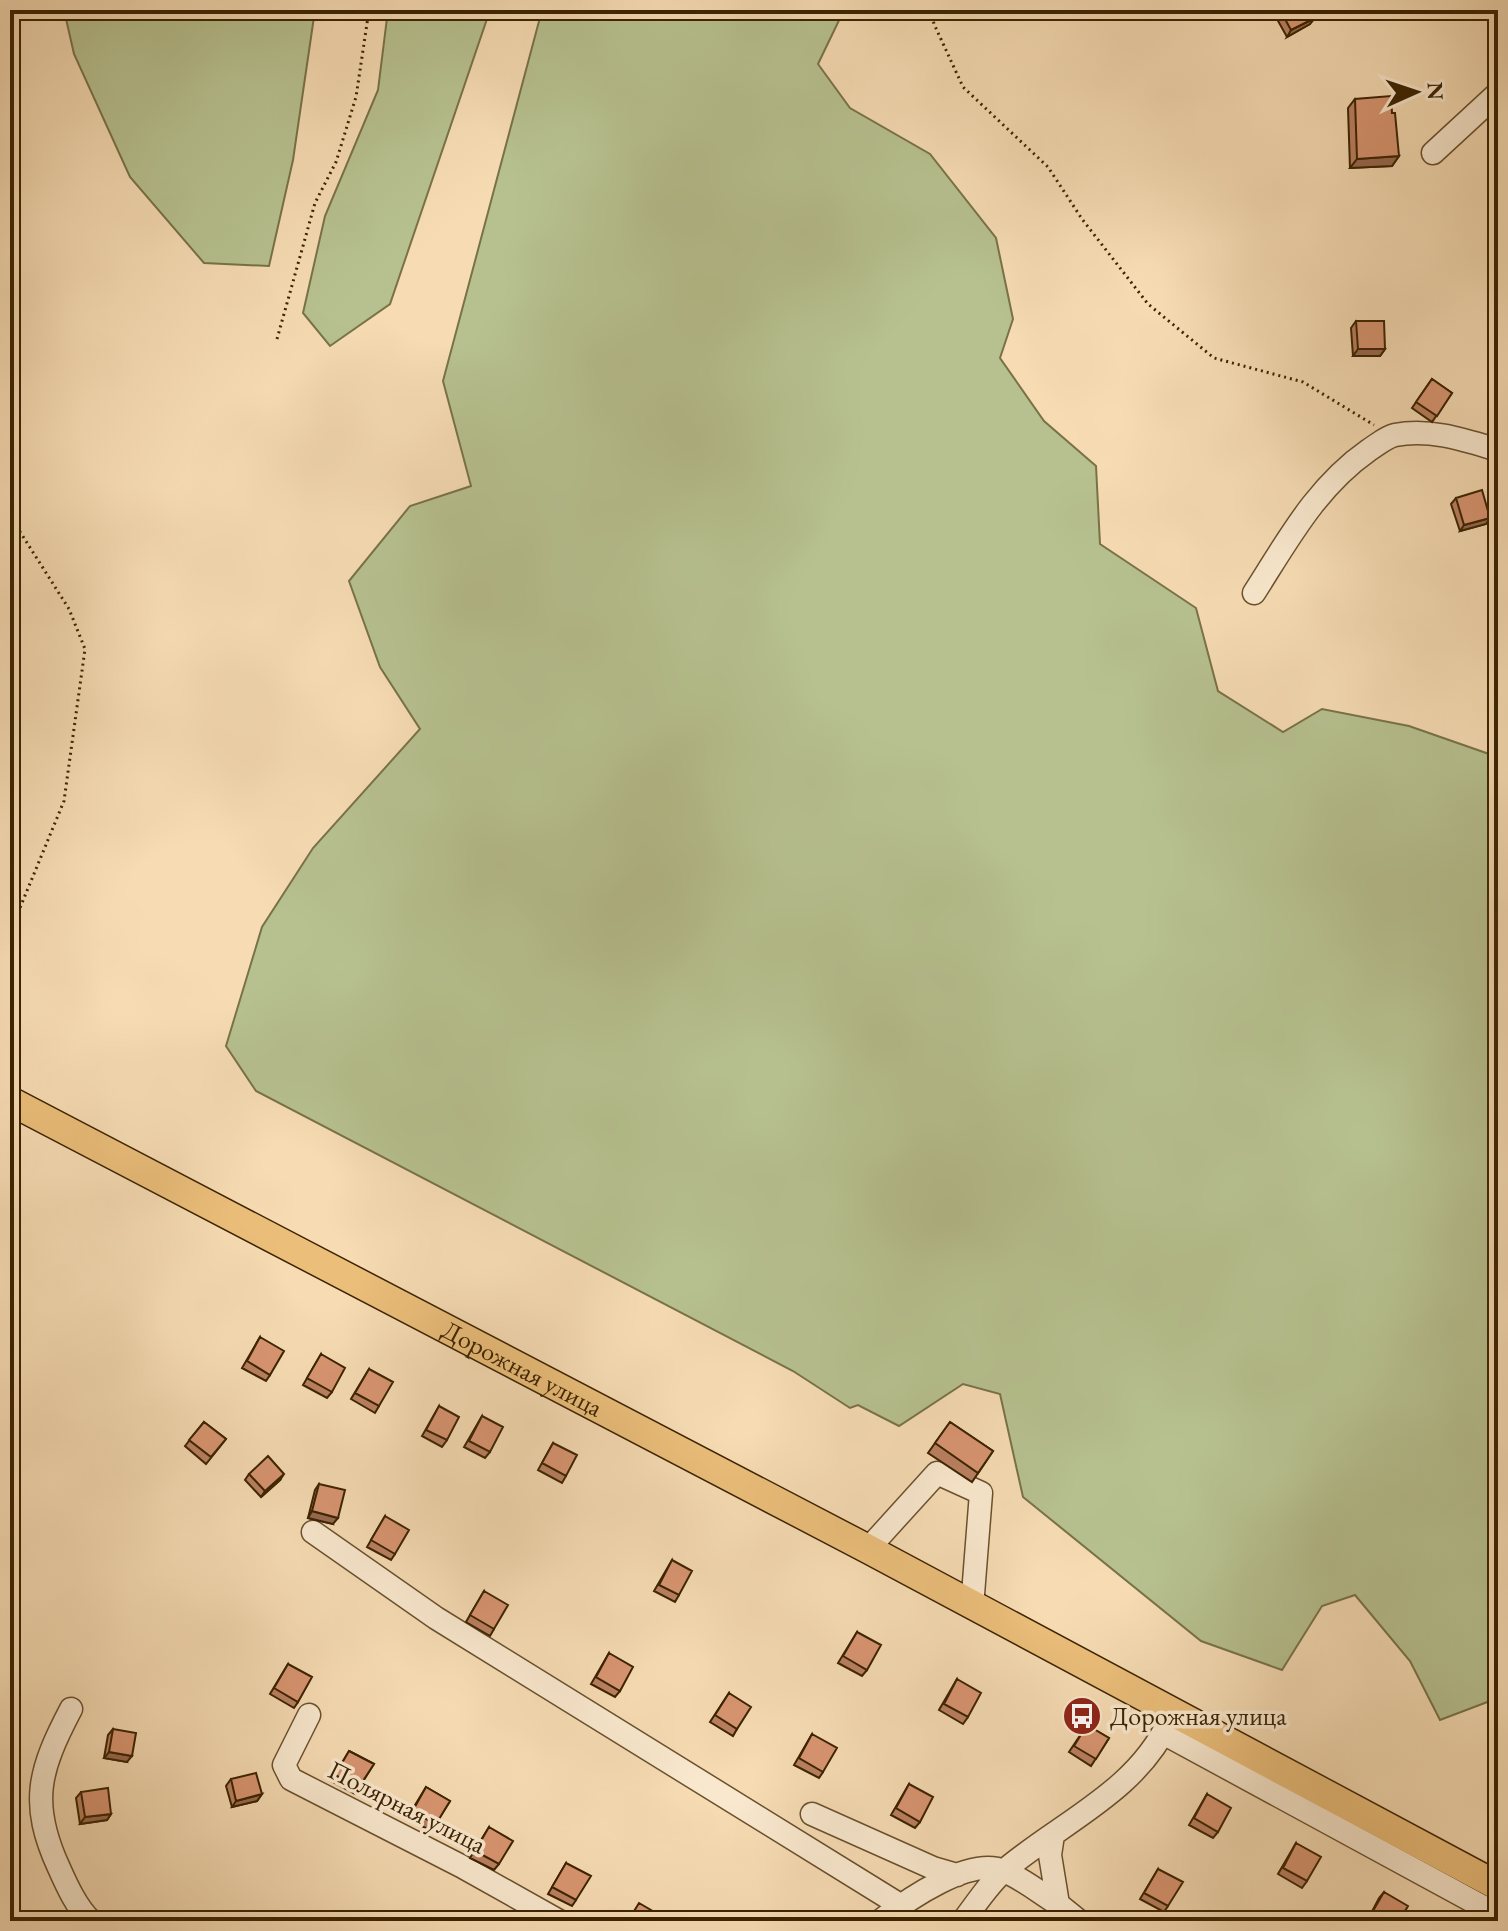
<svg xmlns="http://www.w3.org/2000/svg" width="1508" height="1931" font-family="'EB Garamond',serif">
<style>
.green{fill:#b7c190;stroke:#797249;stroke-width:2}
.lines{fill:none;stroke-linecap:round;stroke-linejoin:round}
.minor-casing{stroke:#6a512e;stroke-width:25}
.major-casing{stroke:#3b2302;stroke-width:31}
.path{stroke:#3b2302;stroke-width:3;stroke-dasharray:2 4;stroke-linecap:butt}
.minor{stroke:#f9e8ce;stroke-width:22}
.major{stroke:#ebbe7a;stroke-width:28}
.wall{fill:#ba8061;stroke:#3b2302;stroke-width:2}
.shaded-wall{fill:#97684f;stroke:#3b2302;stroke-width:2}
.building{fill:#d89571;stroke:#3b2302;stroke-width:2}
.labels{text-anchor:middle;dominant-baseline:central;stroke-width:7;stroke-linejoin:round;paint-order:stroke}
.street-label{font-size:26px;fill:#3b2302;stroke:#f9e8ce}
.poi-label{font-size:26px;fill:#3b2302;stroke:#f9e8ce;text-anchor:start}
</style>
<rect width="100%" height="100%" fill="#f6dbb3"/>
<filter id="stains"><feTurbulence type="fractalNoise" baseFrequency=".0025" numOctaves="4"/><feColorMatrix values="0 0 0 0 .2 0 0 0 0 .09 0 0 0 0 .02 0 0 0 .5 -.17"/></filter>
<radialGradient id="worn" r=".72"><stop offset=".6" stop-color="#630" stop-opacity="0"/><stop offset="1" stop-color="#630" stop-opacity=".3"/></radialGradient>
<path class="green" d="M64,10H315L293,160L269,266L204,263L130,177L74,54Z
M388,10H490L390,304L330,346L303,313L325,216L378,90Z
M542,10H844L818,64L850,108L930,154L996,238L1013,319L1000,358L1044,421L1096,466L1100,544L1196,608L1218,691L1283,732L1322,709L1409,726L1489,754L1498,762V1698L1440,1720L1410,1661L1355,1595L1322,1606L1282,1670L1201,1641L1023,1497L1000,1394L963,1384L899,1426L858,1405L850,1408L793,1371L256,1091L226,1046L262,927L313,848L420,729L380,667L349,581L410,506L471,486L443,381Z"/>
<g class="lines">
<defs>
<path id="minor" d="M1433,153L1498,93
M1254,593C1288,540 1316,487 1369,450C1377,445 1386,437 1395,435C1430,428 1465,440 1498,450
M313,1532L436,1618L900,1905
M868,1549L937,1473L981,1493L972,1607
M71,1709C39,1770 29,1803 59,1868C67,1886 77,1908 91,1921
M309,1715L284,1765L291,1779L461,1866L559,1921
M1163,1733L1498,1915
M812,1814L933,1868L957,1875
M1053,1835L1050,1855L1058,1904L1079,1921
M880,1921C907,1900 970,1856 1004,1871C1023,1879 1040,1893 1058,1904
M963,1921C976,1904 990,1882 1006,1869C1062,1822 1137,1791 1169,1721"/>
<g id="major">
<path id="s1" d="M10,1101L868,1549L1498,1886"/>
</g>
</defs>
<use href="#minor" class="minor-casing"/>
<use href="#major" class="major-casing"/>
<path class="path" d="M931,10L934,24L963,87L1048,167L1082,219L1148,304L1214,358L1303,382L1374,425
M277,339L315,203L336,162L356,97L369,10
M10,516L69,609L85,649L64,801L10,932
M10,535L19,533"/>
<use href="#minor" class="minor"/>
<use href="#major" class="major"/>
</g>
<path class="wall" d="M1275,10H1311L1310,24L1287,37L1273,12Z
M1355,99L1399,156L1392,166L1350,168L1348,108Z
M1356,321L1385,349L1380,356H1353L1351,328Z
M1432,379L1452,393L1432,422L1412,408Z
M1456,498L1490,518L1486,524L1460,531L1451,504Z
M260,1337L270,1375L266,1381L242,1368Z
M321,1354L332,1392L327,1398L303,1385Z
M369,1369L379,1406L375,1413L351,1399Z
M439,1406L447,1440L442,1447L422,1436Z
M482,1416L490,1452L485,1458L464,1447Z
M204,1422L226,1439L206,1464L185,1446Z
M950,1422L993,1451L972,1482L928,1453Z
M553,1443L566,1476L562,1483L538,1470Z
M249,1474L280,1480L261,1497L245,1480Z
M319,1484L333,1524L308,1518L315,1490Z
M385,1516L395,1554L391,1560L367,1547Z
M672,1560L679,1595L675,1602L654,1591Z
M484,1591L494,1629L490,1636L466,1622Z
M857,1632L867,1670L862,1676L838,1663Z
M609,1653L620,1691L615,1697L591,1684Z
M288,1664L298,1702L294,1708L270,1694Z
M957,1679L968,1717L963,1724L939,1710Z
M729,1693L737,1729L733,1736L710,1722Z
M1087,1725L1109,1738L1091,1766L1069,1752Z
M113,1729L127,1762L104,1758L108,1735Z
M812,1734L823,1772L819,1778L794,1765Z
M349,1751L374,1764L355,1794L331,1781Z
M231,1779L262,1794L257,1801L232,1807L226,1786Z
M909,1784L920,1822L915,1828L891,1815Z
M426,1787L450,1801L431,1831L407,1818Z
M81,1792L111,1814L107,1820L80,1824L76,1798Z
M1207,1794L1218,1832L1213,1838L1189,1825Z
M489,1827L499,1864L494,1870L470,1858Z
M1296,1843L1307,1881L1302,1888L1278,1874Z
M566,1863L576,1900L572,1906L548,1894Z
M1158,1869L1168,1906L1164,1912L1140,1899Z
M1384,1892L1399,1921H1367L1379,1898Z"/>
<path class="shaded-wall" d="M1315,18L1310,24L1287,37L1291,30Z
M1399,156L1392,166L1350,168L1357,159Z
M1358,349H1385L1380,356H1353Z
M1490,518L1486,524L1460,531L1464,525Z
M284,1474L280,1480L261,1497L265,1491Z
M312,1511L338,1518L333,1524L308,1518Z
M109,1752L132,1756L127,1762L104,1758Z
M262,1794L257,1801L232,1807L236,1801Z
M111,1814L107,1820L80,1824L85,1817Z"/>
<path class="building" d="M1280,10H1311L1315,18L1291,30Z
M1391,96L1392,113H1395L1399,156L1357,159L1355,99Z
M1356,321H1384L1385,349H1358Z
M1432,379L1452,393L1437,416L1416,402Z
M1482,490L1490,518L1464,525L1456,498Z
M260,1337L284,1351L270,1375L247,1361Z
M321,1354L345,1368L332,1392L307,1378Z
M369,1369L393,1382L379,1406L355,1393Z
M439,1406L459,1417L447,1440L426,1430Z
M482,1416L503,1427L490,1452L469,1441Z
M204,1422L226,1439L211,1457L189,1440Z
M950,1422L993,1451L978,1473L935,1443Z
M553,1443L577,1455L566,1476L542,1463Z
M268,1456L284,1474L265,1491L249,1474Z
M319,1484L345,1490L338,1518L312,1511Z
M385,1516L409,1530L395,1554L371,1540Z
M672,1560L692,1571L679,1595L659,1585Z
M484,1591L508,1605L494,1629L470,1615Z
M857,1632L881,1645L867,1670L843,1656Z
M609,1653L633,1667L620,1691L596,1677Z
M288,1664L312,1677L298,1702L274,1688Z
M957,1679L981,1693L968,1717L944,1704Z
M729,1693L751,1707L737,1729L715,1715Z
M1087,1725L1109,1738L1096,1759L1074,1746Z
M113,1729L136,1733L132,1756L109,1752Z
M812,1734L837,1748L823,1772L799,1758Z
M349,1751L374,1764L359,1787L335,1775Z
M256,1773L262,1794L236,1801L231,1779Z
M909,1784L933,1797L920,1822L896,1808Z
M426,1787L450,1801L436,1824L412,1812Z
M108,1788L111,1814L85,1817L81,1792Z
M1207,1794L1231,1808L1218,1832L1194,1818Z
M489,1827L513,1841L499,1864L475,1851Z
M1296,1843L1321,1857L1307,1881L1283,1868Z
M566,1863L591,1876L576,1900L552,1887Z
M1158,1869L1183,1882L1168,1906L1144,1893Z
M1384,1892L1408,1906L1399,1921H1379L1370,1916Z
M639,1903L663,1917L660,1921H628Z"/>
<defs>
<symbol id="bus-disc" viewBox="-11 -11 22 22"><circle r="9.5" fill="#8f2418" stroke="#f9e8ce"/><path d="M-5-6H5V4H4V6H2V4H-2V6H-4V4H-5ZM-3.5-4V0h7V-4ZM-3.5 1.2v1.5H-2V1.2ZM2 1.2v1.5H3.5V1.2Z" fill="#fff"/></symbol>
</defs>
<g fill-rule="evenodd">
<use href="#bus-disc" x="1060" y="1694" width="44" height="44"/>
</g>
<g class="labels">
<g class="street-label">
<text stroke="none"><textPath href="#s1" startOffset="578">Дорожная улица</textPath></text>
<text transform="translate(407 1807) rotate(27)">Полярная улица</text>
</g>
<g class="poi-label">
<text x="1110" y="1716">Дорожная улица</text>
</g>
</g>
<rect width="1508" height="1931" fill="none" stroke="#f6dbb3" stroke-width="40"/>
<rect x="12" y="12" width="1484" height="1907" fill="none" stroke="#3b2302" stroke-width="4"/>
<rect x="20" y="20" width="1468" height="1891" fill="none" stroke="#3b2302" stroke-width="2"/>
<g transform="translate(1416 92) rotate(87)" stroke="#f9e8ce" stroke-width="6" paint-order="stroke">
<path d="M0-6L14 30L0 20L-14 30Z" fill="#3b2302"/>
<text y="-12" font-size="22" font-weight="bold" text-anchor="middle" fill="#3b2302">N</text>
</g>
<rect width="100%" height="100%" filter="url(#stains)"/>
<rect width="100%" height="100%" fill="url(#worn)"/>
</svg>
